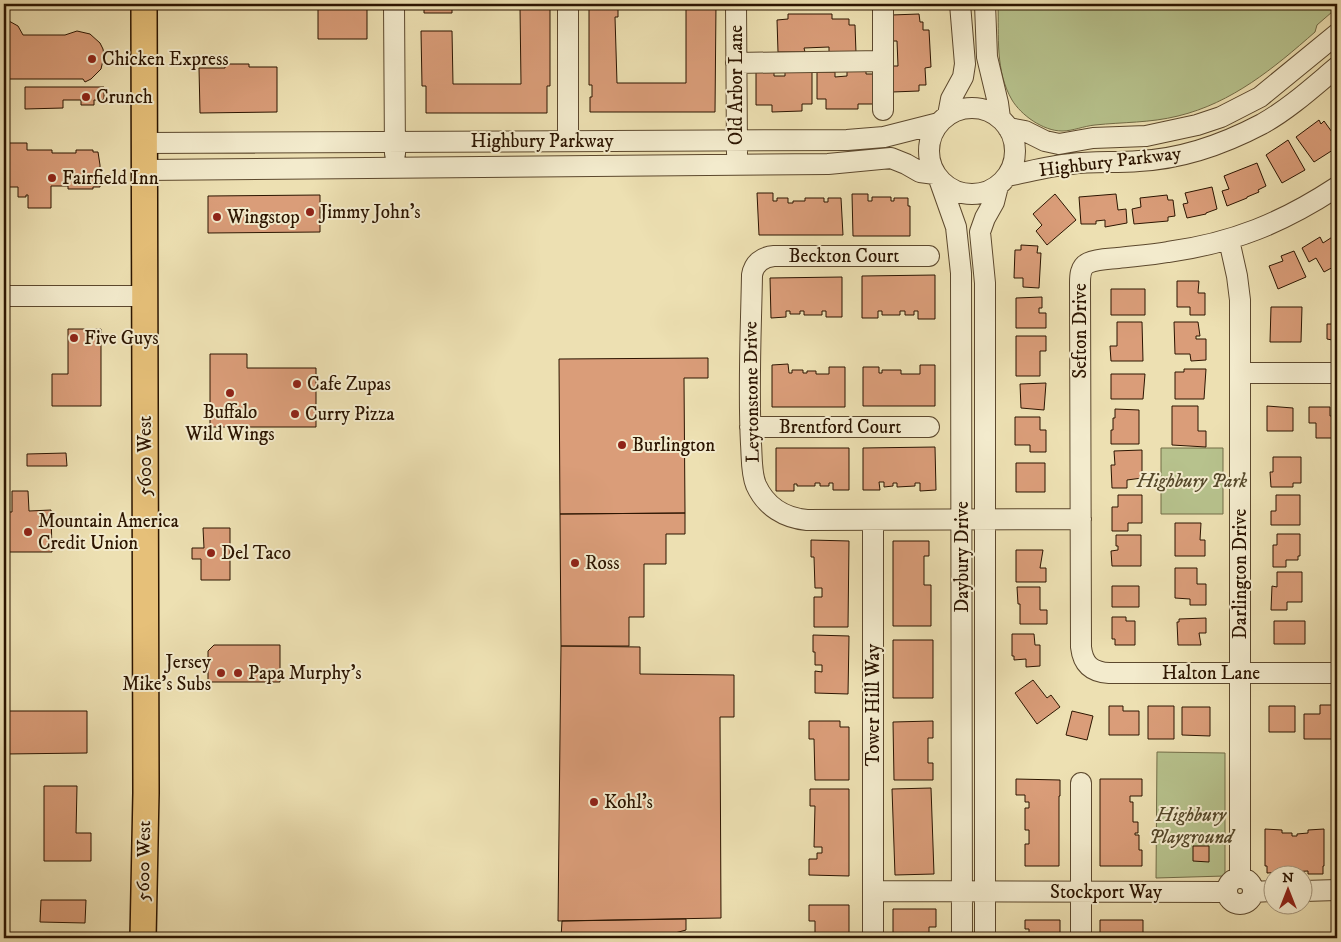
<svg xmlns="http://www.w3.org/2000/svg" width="1341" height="942" font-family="'IM FELL DW Pica',serif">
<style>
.green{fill:#b7c28d;stroke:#726c47}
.building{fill:#da9d79;stroke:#2c1501}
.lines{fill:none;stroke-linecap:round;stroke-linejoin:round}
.minor-casing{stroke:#5c482d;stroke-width:22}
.major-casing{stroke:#2c1501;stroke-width:28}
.minor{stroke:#f3ebcd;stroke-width:20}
.major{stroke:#e6c079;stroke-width:25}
.poi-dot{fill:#8f2418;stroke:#f3ebcd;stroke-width:2}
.labels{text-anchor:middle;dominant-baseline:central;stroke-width:4;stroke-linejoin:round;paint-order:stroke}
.poi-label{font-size:19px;fill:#2c1501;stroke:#f3ebcd;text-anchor:start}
.street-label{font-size:19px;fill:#2c1501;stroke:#f3ebcd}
.park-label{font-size:19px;font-style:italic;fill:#56492b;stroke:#f3ebcd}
</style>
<rect width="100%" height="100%" fill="#ede0b2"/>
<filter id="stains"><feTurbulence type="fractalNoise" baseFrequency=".004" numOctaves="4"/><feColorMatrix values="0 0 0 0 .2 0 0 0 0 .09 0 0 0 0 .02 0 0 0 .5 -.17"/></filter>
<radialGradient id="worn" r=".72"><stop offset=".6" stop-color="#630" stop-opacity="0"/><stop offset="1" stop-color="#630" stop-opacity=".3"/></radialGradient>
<path class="green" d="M998,4H1337V13L1335,14L1332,12L1317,25L1315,32C1274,68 1232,103 1178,116C1150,123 1123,122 1095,125C1084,126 1073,131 1062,131C1043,131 1021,115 1012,100C995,71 999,36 998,4Z
M1161,448H1223V514H1161Z
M1157,752L1225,753V876L1156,878Z"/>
<path class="building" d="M4,4H9V21L18,26L23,35H65L77,31L90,34L100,43L103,49L104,56L101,69L91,79L85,82L83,79H4Z
M318,4H367V39H318Z
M424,4H452V13H424Z
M686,4H716L715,112H590V97H592V85H589V7H618V17H615L617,83H686Z
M520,8H550V86H547V113H426V86H422L421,31H452L453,84H521Z
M788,14H832V19H849V25H855L856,53H829V47L804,48L805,52H778L777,20L788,19Z
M919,14L920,22H923V30H929L931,67L925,68L926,85H919V91L892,92L891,66H898L897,41H892L891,15Z
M225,64H249V67H277V112L200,113L199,68H225Z
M847,70H866V74H873V104H858V109H826V99H817V72H835V77L847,76Z
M774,71V76H785V71H812V104H802V111L772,112V105H756V72Z
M25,87H104V100H94V105H81V100H63V108L25,109Z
M1319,120L1321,124L1324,121L1337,139V144L1334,146L1336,148L1314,162L1296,137Z
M1288,140L1305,170L1282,183L1266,155Z
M4,143H27V150H52V153H76V150H93V152H98L100,165V187H93V189H68V186H51V208H28V195H26V197H18V187H9V190H4Z
M1257,163L1266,186L1258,190L1259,192L1247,197V198L1227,206L1222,191L1229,189L1224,176Z
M1212,187L1217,209L1206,213V214L1187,218L1183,204L1188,203L1185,193Z
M757,193H773V201H777V198H788V203H793V201H805V198H824V202H828V198H841L843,235H759Z
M852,194H868V201H872V197H891V201H894V198H908V206H910V236H853Z
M1055,194L1076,220L1047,245L1036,231L1042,225L1033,214Z
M1116,194L1118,210L1126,209L1127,223L1105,227V220L1096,221V224H1081L1079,197Z
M320,195V232L208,233V196Z
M1167,195L1168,200H1173L1175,216L1168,217V221L1134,224L1132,209L1141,207L1140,198Z
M1337,234V265L1324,272L1316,258L1309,262L1302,248L1320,237L1323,243Z
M1021,245L1038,246L1037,253H1041L1039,288L1023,287V278H1014L1015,250H1021Z
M1294,251L1306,277L1278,289L1269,266L1283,261L1281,256Z
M935,275V319H918V311H914V315H905V311H900V315H882V311H878V318H862V276Z
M842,277V317H826V311H822V315H804V311H800V314H790V311H786V317L771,318L770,278Z
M1177,281H1199L1198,293H1205V315H1190V307H1177Z
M1111,289H1145V315H1111Z
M1042,297V308H1039V313H1046V328H1016V298Z
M1271,307H1302L1301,342H1270Z
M1335,309H1337V341L1327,339V324H1335Z
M1117,322H1142L1143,361H1111L1110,346H1117Z
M1174,322H1198L1200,336H1196V339H1206V360L1191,361L1190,354H1175Z
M68,329H101V406H52V374H68Z
M1016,336H1046V351H1040V376H1016Z
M210,354H247V368H316V427H210Z
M708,358V378H684L685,513L560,514L559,359Z
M788,364L789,373H792V370H803V373H807V371H816V374H829V367H845V407H772V365Z
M920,365H935V406H863V367H879V373H882V370H901V374H920Z
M1184,369H1206L1204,399H1175V372H1184Z
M1111,374H1145L1143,399H1111Z
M1046,383L1044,410L1021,408L1020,384Z
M1172,406H1198V431H1206V447L1172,445Z
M1267,406L1293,408V431H1267Z
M1309,407H1330V416H1334V412H1337V438H1316V423H1309Z
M1115,409L1139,410V444H1111V430H1113V418H1115Z
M1015,417H1040V430H1046V452H1030V445H1015Z
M935,447L936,490L920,491V483H915V486L897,487V483H893V486L884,487V482H879L880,490H863V448Z
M776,448H849V490H833V483H829V486H820V483H815V486H797V484H794V491H776Z
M1142,450V478L1127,480V488H1112L1111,465H1115L1114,451Z
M66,453L67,466H27V454Z
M1273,457H1301V483H1293V487H1271L1270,472H1273Z
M1016,463H1045V492H1016Z
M12,491H28L29,511L51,510L52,552H4V512H12Z
M1118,495H1142V523H1128V531H1112V507H1118Z
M1276,495H1300V525H1271V511H1276Z
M685,513V534H666V564H644V617H629V646H561L560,514Z
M1175,523H1201L1200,540H1205V556H1175Z
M203,528H230V580H201V559H192V548H204Z
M1277,534H1300V556H1298V560H1286V567H1273V545H1277Z
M1116,535H1141V566H1112L1111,551L1118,550V546H1116Z
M811,540L849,541L848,627H814V597H822V588H815L814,557H811Z
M893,541H929V556H924V585H931V626H893Z
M1016,550H1043L1040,568H1046V582H1016Z
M1175,568H1197V584H1206V605H1190V599L1175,598Z
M1277,572H1302V602H1287V610H1271L1272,586L1277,587Z
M1112,586H1139V607H1112Z
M1017,587H1040V610H1047V624H1020V604H1018Z
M1112,617H1126V621H1135V645H1115V639H1112Z
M1206,618V633H1199L1201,645H1178L1177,622H1179V619Z
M1274,621H1305V644H1274Z
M1012,634H1034L1035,645H1040V666L1026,667V659L1014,660V656H1012Z
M813,635L849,636L848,694L815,693V671L822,672V665H815V652H813Z
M893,640H933V698H893Z
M214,645H280V682H208V651Z
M561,646L640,647V674L734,675V717H720L721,918L558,921Z
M1033,680L1047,698L1051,695L1060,707L1037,724L1015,693Z
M1320,705H1337L1335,739H1304V714H1320Z
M1109,706H1123V711H1139V735H1109Z
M1148,706H1174V739H1148Z
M1269,706H1295V732H1269Z
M1182,707H1210V736L1182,735Z
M6,711H87V753L6,754Z
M1072,711L1093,716L1087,740L1066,735Z
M809,721H840V727H849V780H815L814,739H809Z
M933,721V738H928V763H933V780H894L893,722Z
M1016,779L1060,780V796H1059V866H1025V844H1029V830H1025V808H1029V802H1025V795H1016Z
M1100,779H1142V796H1130V802H1133V822H1138V833H1135V835H1139V850H1142V866H1100Z
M44,786H77L76,833H91V861H44Z
M931,788L934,874L895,875L892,789Z
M810,789H849V876L809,875V859H817V853H822V847H814L815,806H810Z
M1265,829L1282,830V833H1292V836H1297V834L1308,833V830L1324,829V866H1323V874H1308V871L1267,873V866H1265Z
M1193,846H1209V862L1193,861Z
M41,900H86L85,923L40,922Z
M809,905H849V938H815V921H809Z
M893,909H936V927H929V938H893Z
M686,919V930L675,933V938H561L562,921Z
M1025,920H1060V938H1029V929H1025Z
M1100,920H1143V936H1133V938H1100Z"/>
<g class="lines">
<defs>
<path id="minor" d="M394,4L395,154
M568,4V141
M736,4L737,154
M883,4V110
M985,4L987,57L998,103L1000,118
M736,63L883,61
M929 151a43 43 0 1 1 86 0a43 43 0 1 1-86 0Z
M948,115L951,99L963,77L965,64L960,4
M1008,128L1025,131L1045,141L1059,144L1093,138L1146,136L1197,125L1221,117L1260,97L1337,34
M144,143L847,140L884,137L939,123
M144,170L828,164L891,158L906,164L920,172L935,174
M1007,176C1028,172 1049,166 1071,164C1093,161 1116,163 1139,161C1182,159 1224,144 1262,124C1289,109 1313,87 1337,67
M939,179L956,227L961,273L962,938
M1337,187C1282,223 1233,243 1168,252C1151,255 1135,256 1118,258C1108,259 1097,259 1088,263C1080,267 1080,276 1080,283L1081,647C1083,665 1092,672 1109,673H1337
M1229,240L1237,276L1240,300V878
M929,256H774C762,257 754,263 752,275C751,331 748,388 751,444C752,457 751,473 756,485C766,507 785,518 807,520L1081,519
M4,296H145
M1240,373H1337
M750,427H929
M873,520V938
M1081,783V938
M1227 891a13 13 0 1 1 26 0a13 13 0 1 1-26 0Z
M873,891L1227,892
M1304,891L1337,890
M1253,892L1274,891
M985,938V283L980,232L985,218L994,202L998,186"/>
<path id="major" d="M143,938L146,793L144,4"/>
</defs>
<use href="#minor" class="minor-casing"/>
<use href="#major" class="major-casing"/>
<use href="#minor" class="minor"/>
<use href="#major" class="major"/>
</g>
<g class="poi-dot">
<circle cx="92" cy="59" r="5"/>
<circle cx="86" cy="97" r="5"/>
<circle cx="52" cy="178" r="5"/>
<circle cx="310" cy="212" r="5"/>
<circle cx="217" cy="217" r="5"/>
<circle cx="74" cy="338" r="5"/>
<circle cx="297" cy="384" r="5"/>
<circle cx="230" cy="393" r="5"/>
<circle cx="295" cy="414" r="5"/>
<circle cx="622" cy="445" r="5"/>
<circle cx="28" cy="532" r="5"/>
<circle cx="211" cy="553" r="5"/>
<circle cx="575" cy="563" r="5"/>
<circle cx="221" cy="673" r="5"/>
<circle cx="238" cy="673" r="5"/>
<circle cx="594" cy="802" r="5"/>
</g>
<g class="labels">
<g class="poi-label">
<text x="102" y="59">Chicken Express</text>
<text x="96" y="97">Crunch</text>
<text x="62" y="178">Fairfield Inn</text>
<text x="320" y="212">Jimmy John's</text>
<text x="227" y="217">Wingstop</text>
<text x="84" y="338">Five Guys</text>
<text x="307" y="384">Cafe Zupas</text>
<text x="230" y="412" text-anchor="middle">Buffalo<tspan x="230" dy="22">Wild Wings</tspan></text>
<text x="305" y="414">Curry Pizza</text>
<text x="632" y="445">Burlington</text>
<text x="38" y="521">Mountain America<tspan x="38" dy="22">Credit Union</tspan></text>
<text x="221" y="553">Del Taco</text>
<text x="585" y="563">Ross</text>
<text x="211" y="662" text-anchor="end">Jersey<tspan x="211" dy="22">Mike's Subs</tspan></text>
<text x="248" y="673">Papa Murphy's</text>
<text x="604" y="802">Kohl's</text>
</g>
<g class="street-label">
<text transform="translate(736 85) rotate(-90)">Old Arbor Lane</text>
<text x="542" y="141">Highbury Parkway</text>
<text transform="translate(1110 162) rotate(-7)">Highbury Parkway</text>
<text x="844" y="256">Beckton Court</text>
<text transform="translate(1080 331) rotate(-90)">Sefton Drive</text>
<text transform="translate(752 392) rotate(-91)">Leytonstone Drive</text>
<text x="840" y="427">Brentford Court</text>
<text transform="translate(145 456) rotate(-90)">5600 West</text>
<text transform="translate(962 557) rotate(-90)">Daybury Drive</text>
<text transform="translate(1240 574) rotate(-90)">Darlington Drive</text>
<text x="1211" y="673">Halton Lane</text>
<text transform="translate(873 705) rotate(-90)">Tower Hill Way</text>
<text transform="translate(144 861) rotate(-89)">5600 West</text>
<text x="1106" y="892">Stockport Way</text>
</g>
<g class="park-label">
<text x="1192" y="481">Highbury Park</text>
<text x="1191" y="815">Highbury<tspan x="1191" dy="22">Playground</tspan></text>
</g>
</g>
<rect width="1341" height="942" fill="none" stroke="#ede0b2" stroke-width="20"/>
<rect x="5" y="5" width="1331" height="932" fill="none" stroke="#2c1501" stroke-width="2.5"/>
<rect x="10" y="10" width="1321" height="922" fill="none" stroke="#2c1501"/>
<g transform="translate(1288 890)"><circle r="24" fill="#f3ebcd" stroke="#a3957b"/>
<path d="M0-4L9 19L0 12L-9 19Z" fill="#8f2418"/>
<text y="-8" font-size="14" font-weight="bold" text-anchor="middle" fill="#2c1501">N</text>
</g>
<rect width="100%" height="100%" filter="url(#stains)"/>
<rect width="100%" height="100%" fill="url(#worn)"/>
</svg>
